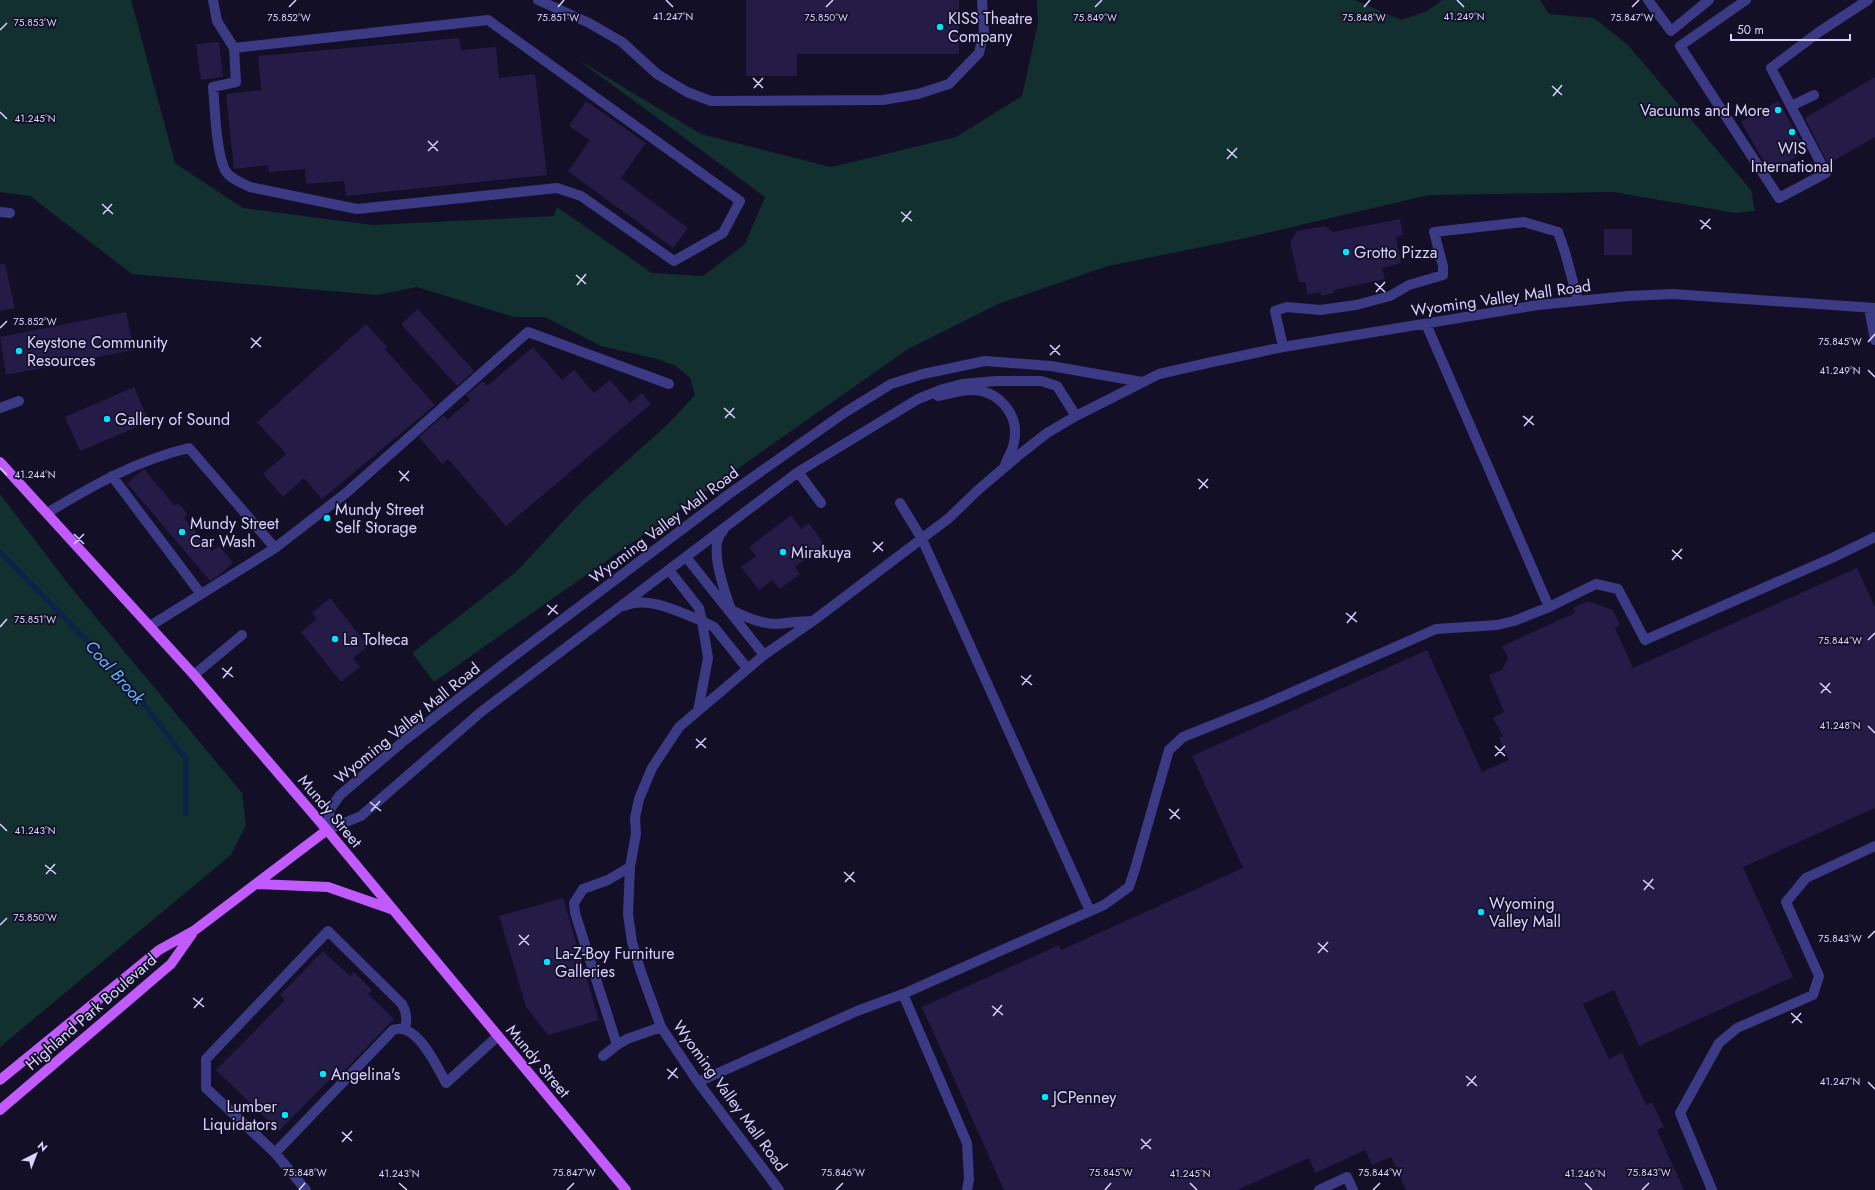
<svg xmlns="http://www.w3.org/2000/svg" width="1875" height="1190" font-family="Jost,sans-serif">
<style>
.green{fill:#12302f}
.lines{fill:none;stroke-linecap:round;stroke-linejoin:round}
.stream{stroke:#0c2248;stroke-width:5}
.building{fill:#241b47}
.minor{stroke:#3d3a85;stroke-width:10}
.major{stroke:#c25bff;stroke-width:10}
.ticks{fill:none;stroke:#d9d4ff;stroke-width:1.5}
.poi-dot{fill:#00e5ff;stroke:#130f26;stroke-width:1.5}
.labels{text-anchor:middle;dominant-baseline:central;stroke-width:3.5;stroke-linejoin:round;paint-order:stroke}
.poi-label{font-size:16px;fill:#d9d4ff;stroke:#130f26;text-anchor:start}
.street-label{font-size:16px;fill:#d9d4ff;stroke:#130f26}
.water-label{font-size:17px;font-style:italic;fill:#62b6ff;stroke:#130f26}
.ticks-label{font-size:10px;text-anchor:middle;fill:#d9d4ff;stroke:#130f26;stroke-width:3.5;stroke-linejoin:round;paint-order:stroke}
</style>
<rect width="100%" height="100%" fill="#130f26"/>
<path class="green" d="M0,0H131L175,163L243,208L373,225L554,216L557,207L652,273L703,276L745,244L765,197L577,59L701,134L831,167L956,137L1022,96L1038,23L1037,0H1355L1401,20L1427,11L1442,0H1540L1549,14L1594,18L1628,45L1751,190L1755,211L1736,213L1613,192L1429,195L1241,239L1108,266L998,304L908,349L434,682L412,653L517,571L581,502L669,423L695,395L690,378L676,366L657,359L601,346L545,317H514L417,287L377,295L132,274L30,196L0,192Z
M0,494L69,585L242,793L246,825L231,855L0,1047Z"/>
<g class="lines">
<path class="stream" d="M0,552L128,683L186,759V814"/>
</g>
<path class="building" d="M746,0H959V54H797V76H746Z
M459,38L461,50L496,47L499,78L535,74L547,175L346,196L344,181L306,184L305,169L269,172L268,165L234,169L226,94L261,90L258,56Z
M219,42L223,77L201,80L196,44Z
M1875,77V137L1828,164L1805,118Z
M586,101L646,143L621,178L688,228L673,248L568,171L590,140L569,126Z
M1778,101L1807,151L1770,172L1741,122Z
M1400,219L1403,235L1396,237L1401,263L1382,268L1385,279L1334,290V293L1321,296L1320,292L1308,295L1305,282H1299L1290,241L1297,231L1325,226L1333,232Z
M1604,229H1632V255H1604Z
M0,264H5L15,308L0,311Z
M418,309L474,371L457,386L401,324Z
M126,312L134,350L6,375L0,337Z
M366,324L387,347L385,349L435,405L322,499L304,478L283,497L263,474L286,454L257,422Z
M533,347L562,380L574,370L594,393L610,380L630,403L642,393L651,404L506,526L448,459L442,464L419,437L444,415L447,420L470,400L466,395L483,381L487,386Z
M134,387L149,422L80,451L65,417Z
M144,469L175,506L178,503L188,515L184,518L212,551L219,546L233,563L218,576L210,581L127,483Z
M791,515L801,529L809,523L824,544L795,567L800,574L780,589L772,580L759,590L741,567L756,556L749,547Z
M1857,568L1875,607V808L1743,867L1793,977L1639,1046L1614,990L1583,1004L1609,1059L1622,1053L1646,1105L1652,1102L1664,1127L1657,1130L1684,1190H1406L1391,1157L1372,1165L1365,1150L1315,1173L1309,1158L1237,1190H1004L922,1007L1059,945L1061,950L1243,868L1192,756L1427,650L1482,772L1509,760L1499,738L1503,736L1493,718L1504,712L1489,675L1502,670L1508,658L1502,646L1575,613L1573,608L1588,601L1613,610L1620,625L1615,628L1633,668Z
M330,598L368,646L353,658L360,667L341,682L301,632L317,619L312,613Z
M563,898L599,1020L548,1035L526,1007L499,916Z
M323,951L350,976L354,972L372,990L368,994L394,1019L337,1078L334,1075L279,1131L216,1070L285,1000L280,995Z"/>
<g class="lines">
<path class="minor" d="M213,0L217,21L234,48L236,82L213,87C215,108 216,152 225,170C230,179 242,183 250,187L357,209L557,188L581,196L674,261L723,233L740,201L488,20L234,48
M538,0L589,23L622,42L657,74L687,92L711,101L883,100L918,94L949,84L979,53L984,32L982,0
M1648,0L1671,31L1709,0
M1746,0L1680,46L1779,198L1826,173L1771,68L1819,32L1868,0
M1791,106L1814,95
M0,212L10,213
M1869,308L1875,340
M1426,324L1549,607L1596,584L1618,589L1645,640L1834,557L1875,537
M1283,347L1275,311L1287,307L1320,310L1356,305L1390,296L1409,285L1443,275V266L1434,232L1524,222L1558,232L1565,252L1578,301
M938,396C949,394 960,390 971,390C998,390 1020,414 1014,442C1013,450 1008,457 1005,465
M0,408L19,401
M798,472L821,503
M112,476L201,594
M900,503L922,539L1090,911
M47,513C92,486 137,460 189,448L275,548
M723,531C707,545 725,592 731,610C744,616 760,624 776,624C788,623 800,621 813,621
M686,557L764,655
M669,570L699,608L702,621L714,627L747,668
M624,606C648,595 679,612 702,621L708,658L698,711
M150,626L275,548L346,493L528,332L669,384
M194,675L242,635
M327,830L330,809L340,795L405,740L506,662L729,494L844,413L891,384L923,374L985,361L1051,366L1142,382
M327,830L361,816L481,712L798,472L918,399L943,389L962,384L996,381H1041L1057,386L1076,416
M903,994L967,1143L969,1179L967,1190
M405,1029C407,1019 407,1013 402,1004L328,931L206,1059V1088L275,1153L393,1030C416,1021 437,1066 446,1083L498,1036
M617,1045L627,1039L661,1027
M603,1056L617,1045L575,913L574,903L583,889L608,880L630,867
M698,1082L857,1011L903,994L1104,905L1129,887L1135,869L1169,750L1183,737L1263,705L1436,629L1497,625L1514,621L1549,607
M275,1153L306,1190
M779,1190L698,1082L661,1027L641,972L632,942L628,914L630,867L636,834L635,818L639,799L652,768L679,727L764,655L813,621L949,518L978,490L1019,455L1047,433L1076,416L1159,374L1212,362L1283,347L1538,305L1628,296L1673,294L1875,308
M1319,1190L1347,1177L1353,1190
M1712,1190L1680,1113L1719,1043L1737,1028L1813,995L1819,976L1786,902L1806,878L1875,846"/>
<path class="major" d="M0,462L194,675L327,830L626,1190
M257,884L328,887L391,909
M0,1080L159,950L195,930L327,830
M0,1110L171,964L192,934"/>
</g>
<path class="ticks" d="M666,0L673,7M1457,0L1464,7M289,7L296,0M558,7L564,0M826,7L833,0M1095,7L1102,0M1364,7L1370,0M1632,7L1639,0M0,30L7,23M753,78L763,88M1552,86L1562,95M754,88L763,78M1553,96L1562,85M0,112L7,119M428,141L438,151M1227,149L1237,158M428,151L438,141M1227,159L1237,148M102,204L113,214M901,212L912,221M103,214L112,204M1700,220L1711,229M902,222L911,211M1701,229L1710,219M576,275L586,284M1375,283L1385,292M577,285L586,274M1376,292L1385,282M0,328L7,321M251,338L261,347M1868,342L1875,334M1050,345L1060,355M251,348L261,337M1050,355L1060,345M1868,370L1875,377M724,408L735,418M1523,416L1534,425M725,418L734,408M1524,426L1533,416M0,468L7,475M399,471L409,481M1198,479L1208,488M400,481L409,471M1199,489L1208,479M74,534L84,544M873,542L883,551M74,544L84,534M1672,550L1682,559M873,552L883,542M1672,560L1682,549M547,605L558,614M1346,613L1357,622M548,615L557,605M1347,623L1356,612M0,627L7,619M1868,640L1875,633M222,668L233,677M1021,676L1032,685M223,678L232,667M1820,683L1831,693M1022,685L1031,675M1821,693L1830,683M1868,726L1875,733M696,739L706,748M1495,746L1505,756M696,748L706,738M1495,756L1505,746M370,802L381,811M1169,809L1180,819M371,811L380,801M1170,819L1179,809M0,824L7,831M45,865L56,874M844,872L855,882M46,874L55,864M1643,880L1654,889M845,882L854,872M1644,890L1653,879M0,925L7,918M519,935L529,945M1868,938L1875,931M1318,943L1328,952M519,945L529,935M1318,953L1328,942M193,998L204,1007M992,1006L1003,1015M194,1008L203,998M1791,1013L1802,1023M993,1016L1002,1005M1792,1023L1801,1013M667,1069L678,1078M1466,1076L1477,1086M668,1079L677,1068M1868,1082L1875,1089M1467,1086L1476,1076M342,1132L352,1141M1141,1139L1151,1149M342,1142L352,1131M1141,1149L1151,1139M399,1183L407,1190M1190,1183L1197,1190M1585,1183L1592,1190M299,1190L305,1183M567,1190L574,1183M836,1190L843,1183M1105,1190L1111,1183M1373,1190L1380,1183M1642,1190L1649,1183"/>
<g class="poi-dot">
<circle cx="940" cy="27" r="4"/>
<circle cx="1778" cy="110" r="4"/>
<circle cx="1792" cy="132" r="4"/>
<circle cx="1346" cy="252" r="4"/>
<circle cx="19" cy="351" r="4"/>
<circle cx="107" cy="419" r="4"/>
<circle cx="327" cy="518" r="4"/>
<circle cx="182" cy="532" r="4"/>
<circle cx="783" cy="552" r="4"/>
<circle cx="335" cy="639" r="4"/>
<circle cx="1481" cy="912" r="4"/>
<circle cx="547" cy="962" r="4"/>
<circle cx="323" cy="1074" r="4"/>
<circle cx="1045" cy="1097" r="4"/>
<circle cx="285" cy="1115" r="4"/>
</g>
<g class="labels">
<g class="poi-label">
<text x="948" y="18">KISS Theatre<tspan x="948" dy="18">Company</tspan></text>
<text x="1770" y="110" text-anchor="end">Vacuums and More</text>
<text x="1792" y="148" text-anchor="middle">WIS<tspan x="1792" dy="18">International</tspan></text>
<text x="1354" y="252">Grotto Pizza</text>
<text x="27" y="342">Keystone Community<tspan x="27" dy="18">Resources</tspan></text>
<text x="115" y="419">Gallery of Sound</text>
<text x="335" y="509">Mundy Street<tspan x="335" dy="18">Self Storage</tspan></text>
<text x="190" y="523">Mundy Street<tspan x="190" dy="18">Car Wash</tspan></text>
<text x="791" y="552">Mirakuya</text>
<text x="343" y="639">La Tolteca</text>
<text x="1489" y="903">Wyoming<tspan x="1489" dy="18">Valley Mall</tspan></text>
<text x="555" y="953">La-Z-Boy Furniture<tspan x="555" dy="18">Galleries</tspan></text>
<text x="331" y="1074">Angelina's</text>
<text x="1053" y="1097">JCPenney</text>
<text x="277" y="1106" text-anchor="end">Lumber<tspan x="277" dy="18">Liquidators</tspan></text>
</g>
<g class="street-label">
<text transform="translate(1501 298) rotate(-8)">Wyoming Valley Mall Road</text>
<text transform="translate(664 525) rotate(-37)">Wyoming Valley Mall Road</text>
<text transform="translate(407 723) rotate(-39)">Wyoming Valley Mall Road</text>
<text transform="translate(330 811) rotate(50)">Mundy Street</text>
<text transform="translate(91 1012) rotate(-41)">Highland Park Boulevard</text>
<text transform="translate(538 1061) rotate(50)">Mundy Street</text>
<text transform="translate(730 1096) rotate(54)">Wyoming Valley Mall Road</text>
</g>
<g class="water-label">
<text transform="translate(115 672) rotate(48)">Coal Brook</text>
</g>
</g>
<g class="ticks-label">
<text x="673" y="20">41.247°N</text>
<text x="1464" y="20">41.249°N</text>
<text x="289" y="21">75.852°W</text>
<text x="558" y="21">75.851°W</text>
<text x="826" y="21">75.850°W</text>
<text x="1095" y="21">75.849°W</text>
<text x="1364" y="21">75.848°W</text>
<text x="1632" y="21">75.847°W</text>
<text x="35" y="26">75.853°W</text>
<text x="35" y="122">41.245°N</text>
<text x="35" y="325">75.852°W</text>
<text x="1840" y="345">75.845°W</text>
<text x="1840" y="374">41.249°N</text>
<text x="35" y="478">41.244°N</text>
<text x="35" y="623">75.851°W</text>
<text x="1840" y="644">75.844°W</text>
<text x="1840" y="729">41.248°N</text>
<text x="35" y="834">41.243°N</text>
<text x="35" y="921">75.850°W</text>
<text x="1840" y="942">75.843°W</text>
<text x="1840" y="1085">41.247°N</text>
<text x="305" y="1176">75.848°W</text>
<text x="574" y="1176">75.847°W</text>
<text x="843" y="1176">75.846°W</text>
<text x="1111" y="1176">75.845°W</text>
<text x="1380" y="1176">75.844°W</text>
<text x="1649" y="1176">75.843°W</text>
<text x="399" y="1177">41.243°N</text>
<text x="1190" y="1177">41.245°N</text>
<text x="1585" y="1177">41.246°N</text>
</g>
<g transform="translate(36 1154) rotate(42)" stroke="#130f26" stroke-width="3" paint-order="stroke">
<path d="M0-3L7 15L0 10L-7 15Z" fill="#d9d4ff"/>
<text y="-6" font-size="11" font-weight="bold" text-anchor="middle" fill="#d9d4ff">N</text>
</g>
<path d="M1731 34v6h119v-6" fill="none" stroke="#d9d4ff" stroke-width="2"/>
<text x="1737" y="34" font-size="12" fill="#d9d4ff" stroke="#130f26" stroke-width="3" paint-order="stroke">50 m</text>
</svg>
